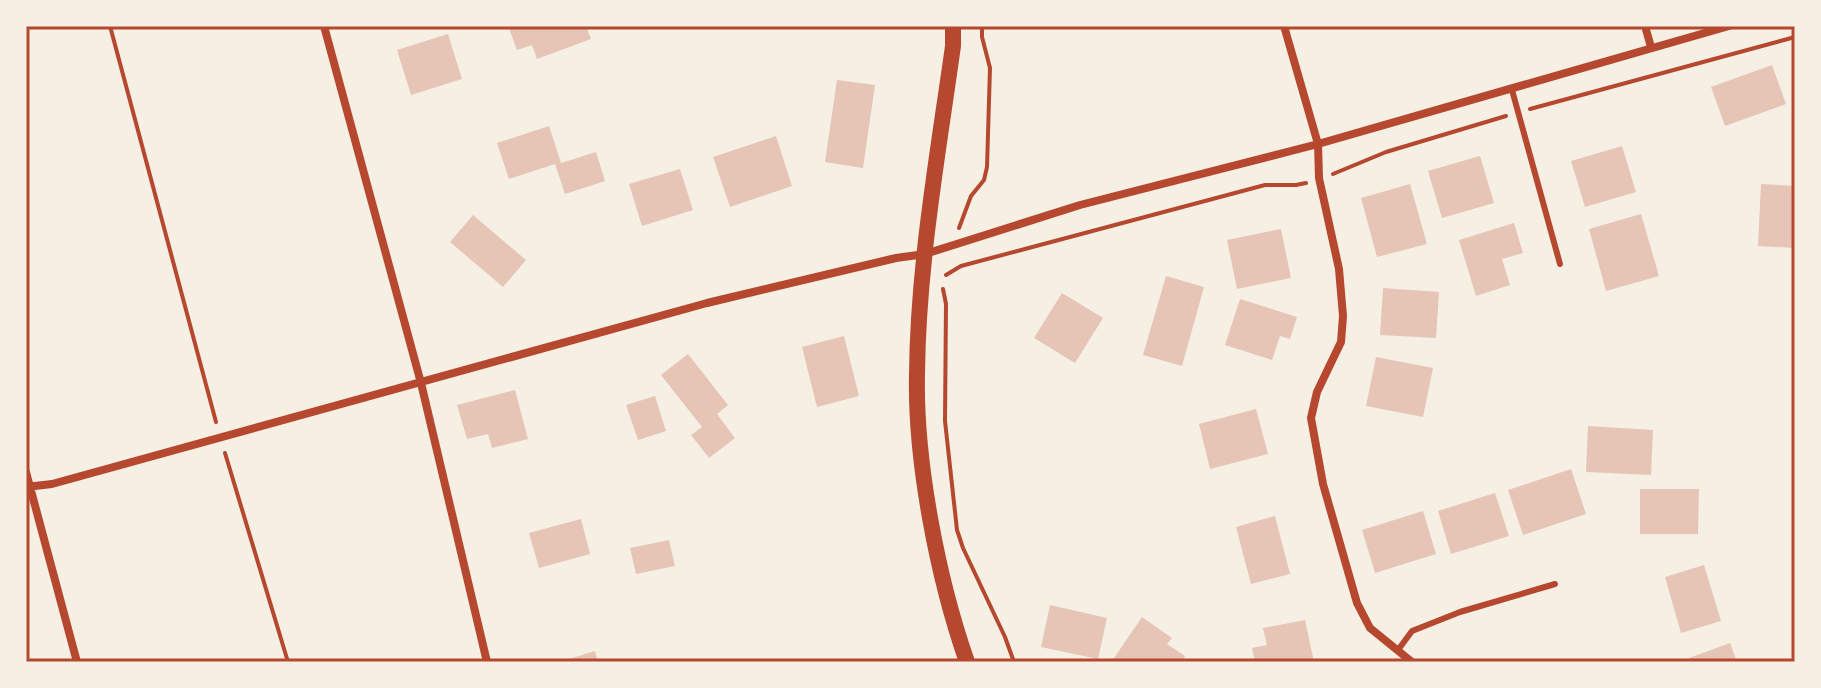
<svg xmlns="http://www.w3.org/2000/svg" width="1821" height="688" font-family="Mulish,sans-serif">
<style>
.building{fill:#e6c5b7}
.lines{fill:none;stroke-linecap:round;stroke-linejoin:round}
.path{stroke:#b5482f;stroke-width:4}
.service{stroke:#b5482f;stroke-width:6}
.minor{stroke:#b5482f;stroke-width:8}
.secondary{stroke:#b5482f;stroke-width:16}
.neatline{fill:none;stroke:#b5482f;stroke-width:3}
</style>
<rect width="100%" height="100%" fill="#f6efe4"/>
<path class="building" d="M508,26H586L591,39L537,59L532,45L517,50Z
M448,34L462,79L411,95L397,50Z
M1772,65L1786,104L1725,126L1711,87Z
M837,80L875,85L863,168L825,162Z
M549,126L561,163L596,152L605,181L565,194L555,164L509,179L497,143Z
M776,136L792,186L730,207L713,157Z
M1622,146L1636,192L1585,207L1571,161Z
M1480,156L1494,203L1442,218L1428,171Z
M680,169L693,210L642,226L629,184Z
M1410,184L1427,244L1377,257L1361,198Z
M1761,184L1795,186V248L1758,246Z
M1641,214L1659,276L1606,291L1589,229Z
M473,215L526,260L503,287L450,242Z
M1514,223L1523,253L1502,259L1510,285L1476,296L1459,240Z
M1281,229L1291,278L1237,289L1227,240Z
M1166,276L1204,287L1182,366L1143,355Z
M1383,288L1439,292L1436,338L1380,335Z
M1062,293L1103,318L1075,363L1034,338Z
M1240,299L1297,317L1290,339L1280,336L1272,360L1225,345Z
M844,336L859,396L817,407L802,347Z
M688,354L728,405L717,414L735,438L709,458L691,435L702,427L661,375Z
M1376,357L1433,368L1423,417L1366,406Z
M515,390L528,439L492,448L488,434L467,439L457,405Z
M655,396L666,431L638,440L626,405Z
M1256,409L1268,454L1210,469L1199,424Z
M1588,426L1653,430L1651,475L1586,472Z
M1571,469L1586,514L1523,535L1508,490Z
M1640,489H1699L1698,534H1640Z
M1495,493L1509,536L1451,554L1438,511Z
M1423,511L1436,554L1375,573L1362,530Z
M1275,516L1290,574L1251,584L1236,527Z
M581,519L590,554L539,568L529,533Z
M669,540L675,566L636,574L630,548Z
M1704,565L1721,621L1681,633L1665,577Z
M1050,605L1107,618L1098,659L1041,647Z
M1142,617L1172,638L1167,644L1185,656L1182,662L1112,661Z
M1305,620L1314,662H1255L1252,648L1267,645L1263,628Z
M1730,643L1737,662H1691L1689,658Z
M595,651L598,662H562V661Z"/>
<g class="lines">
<path class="path" d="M110,26L216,422
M1530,109L1795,37
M1333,174L1386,152L1506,116
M959,228L971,196L984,180L987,167L990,68L982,37V26
M946,275L961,266L1265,185H1296L1306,183
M943,289L946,304L945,421L957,530L963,548L1005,637L1014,662
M225,453L288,662"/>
<path class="service" d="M1512,90L1560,264
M1398,650L1412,631L1460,612L1555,584"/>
<path class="minor" d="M324,26L421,383L487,662
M1284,26L1318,144L1319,178L1339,269L1343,316L1341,342L1317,392L1311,418L1323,484L1357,603L1370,628L1412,662
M1645,26L1651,47
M26,472L77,662
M26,487L52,484L707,303L896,258L925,254L1080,205L1318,144L1729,26"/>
<path class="secondary" d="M953,26V46C938,154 918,264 917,374C915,462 938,579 967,662"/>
</g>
<rect width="1821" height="688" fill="none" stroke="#f6efe4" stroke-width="56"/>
<rect x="28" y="28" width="1765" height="632" class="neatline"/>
</svg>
